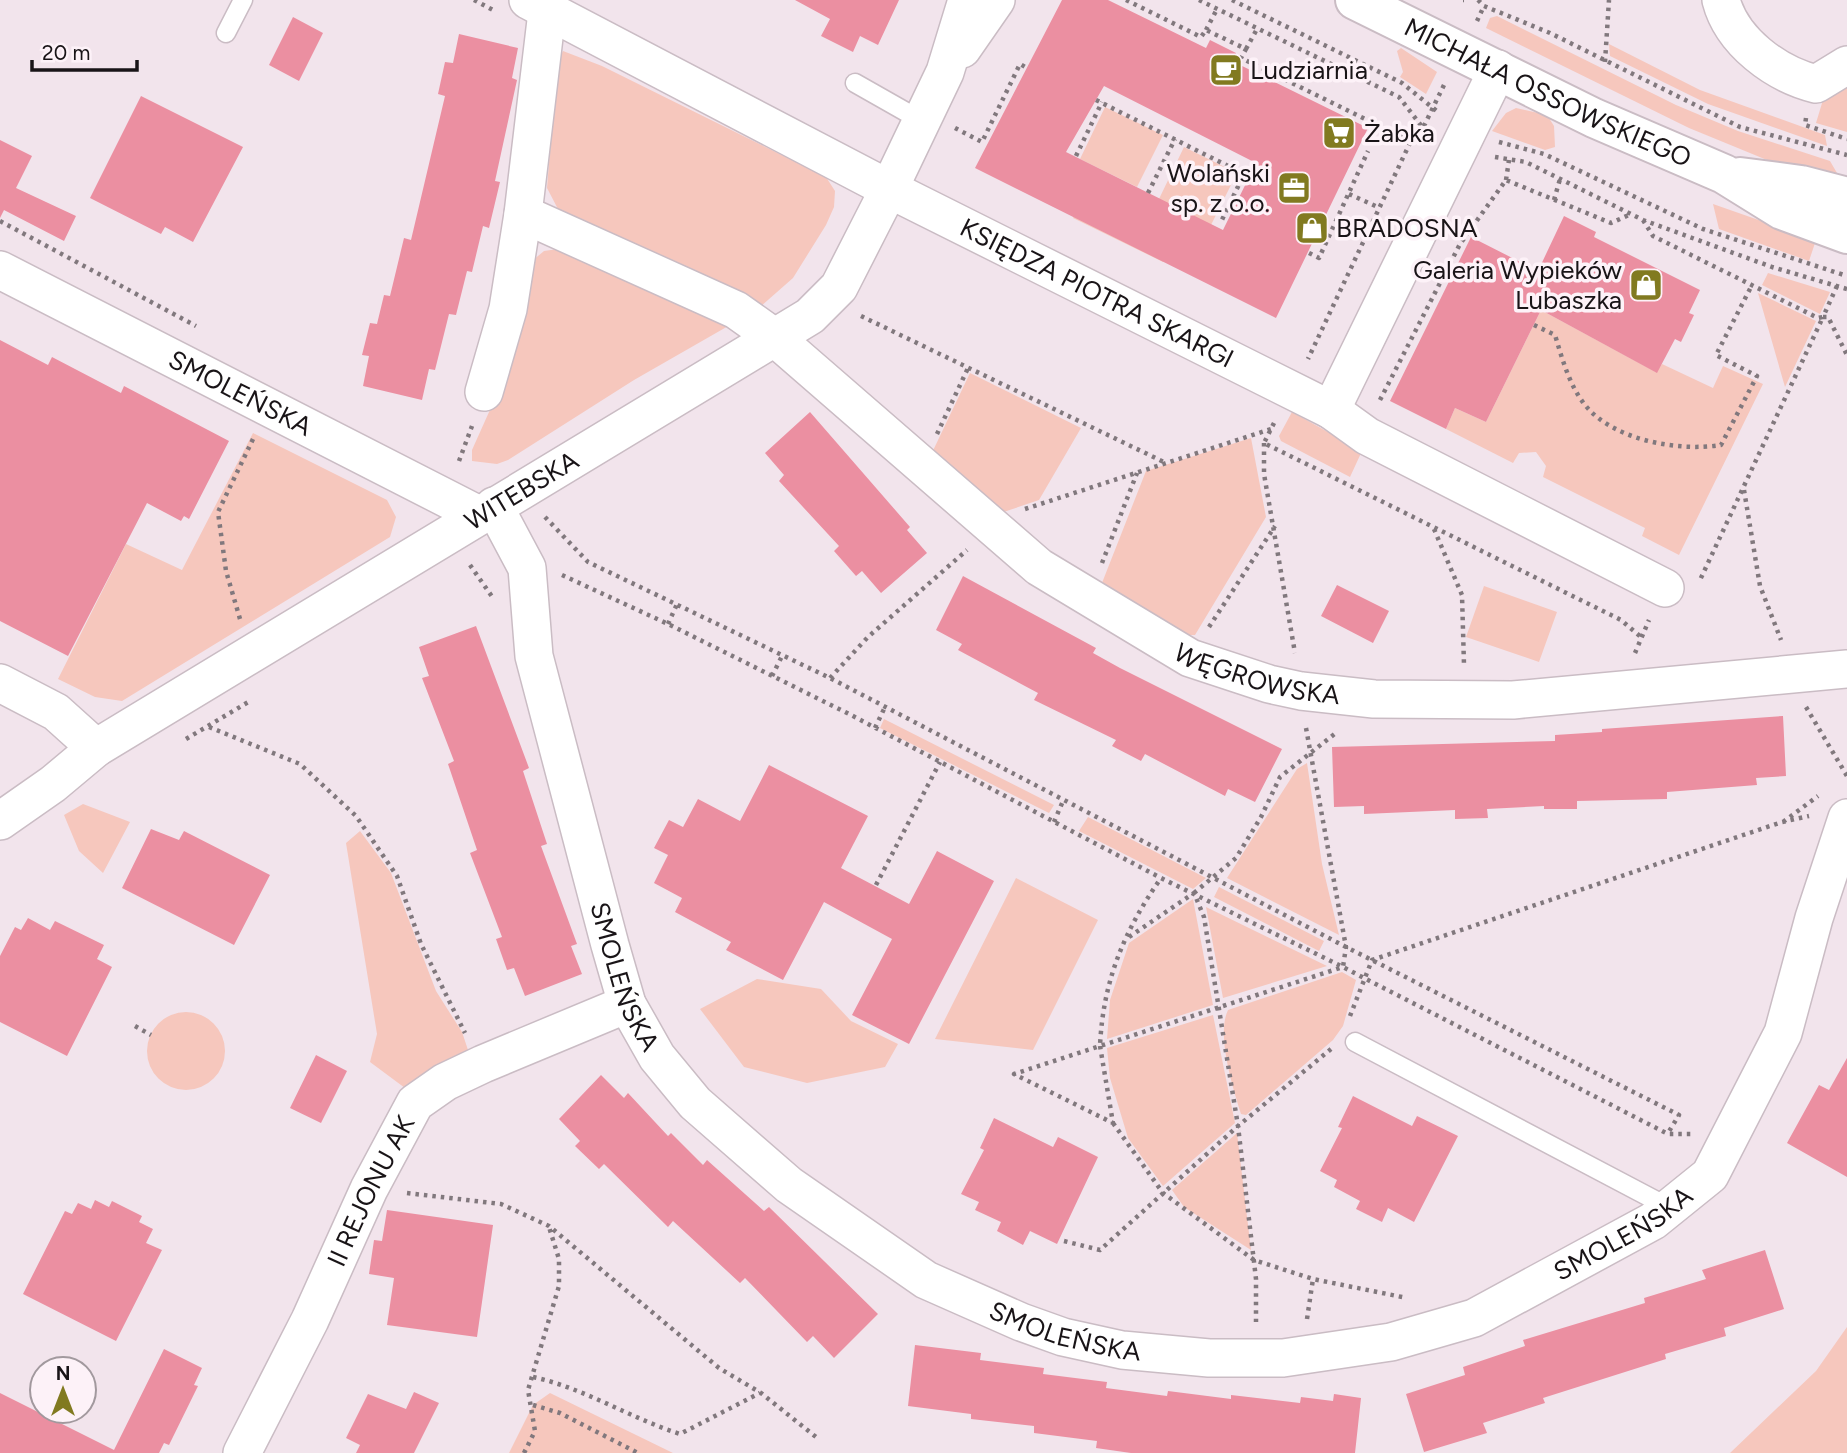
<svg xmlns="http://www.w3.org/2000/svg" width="1847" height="1453" font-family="Figtree,sans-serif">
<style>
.green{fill:#f6c7bd}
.building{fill:#eb8fa1;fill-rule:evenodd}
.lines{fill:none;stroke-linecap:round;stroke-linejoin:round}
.service-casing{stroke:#cabcc4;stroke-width:21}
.minor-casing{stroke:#cabcc4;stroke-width:40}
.tertiary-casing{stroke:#cabcc4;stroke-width:42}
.path{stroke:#81787d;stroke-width:4.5;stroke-dasharray:3.5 5;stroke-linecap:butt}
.service{stroke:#fff;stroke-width:18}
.minor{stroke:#fff;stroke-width:37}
.tertiary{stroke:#fff;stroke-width:38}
.labels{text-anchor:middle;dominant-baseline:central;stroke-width:7;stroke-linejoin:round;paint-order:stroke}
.poi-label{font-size:26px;fill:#191417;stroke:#fdf2f8;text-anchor:start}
.street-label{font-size:26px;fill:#191417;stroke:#fdf2f8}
</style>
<rect width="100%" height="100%" fill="#f2e4ec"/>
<path class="green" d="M1497,16L1676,105L1738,131L1830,161L1837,173L1835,181L1767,160L1689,128L1486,28L1490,18Z
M1609,44L1700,90L1825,135L1827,146L1708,104L1610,56Z
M1401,48L1437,72L1426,94L1400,77L1403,72L1397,51Z
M563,51L602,66L826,177L835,191L834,207L826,225L793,278L753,313L559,211L547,188L557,63Z
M1847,85V132L1816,123L1826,90Z
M1105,107L1163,135L1137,187L1080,159Z
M1516,108L1547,115L1554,126L1555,147L1545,150L1492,131L1506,113Z
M1184,147L1237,173L1211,225L1187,213L1163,262L1073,218L1097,169L1159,199Z
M1713,204L1816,240L1809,261L1719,229Z
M565,248L730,325L634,380L508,460L497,464L472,461V450L502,383L532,261L544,251Z
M1768,273L1830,292L1820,314L1762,285Z
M1758,293L1816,321L1785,387Z
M1541,310L1656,372L1662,364L1713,388L1723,366L1763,384L1679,555L1642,536L1645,528L1543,477L1546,466L1536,452L1519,453L1513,463L1446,429L1455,408L1486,422Z
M970,373L1081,428L1039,500L995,515L929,459Z
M1292,412L1362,451L1350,477L1281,441L1279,436Z
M253,433L387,500L396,517L390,537L122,701L95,697L58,679L126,544L182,570Z
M1251,438L1266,517L1195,635H1178L1100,588L1146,471Z
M1484,586L1557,612L1539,662L1466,637Z
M884,719L1054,805L1049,813L880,728Z
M1307,763L1322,864L1339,935L1227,878L1297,769Z
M83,804L130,822L103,873L79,851L64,815Z
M1088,817L1206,878L1193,889L1079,831Z
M360,831L391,873L436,991L462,1032L468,1050L405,1088L370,1062L377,1034L346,843Z
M1016,878L1098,920L1033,1050L935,1039Z
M1219,887L1324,941L1319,951L1214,897Z
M1193,899L1213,1005L1107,1039L1110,1000L1129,943Z
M1206,907L1327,966L1223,998Z
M1342,972L1356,980L1343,1026L1333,1040L1246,1115L1241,1114C1233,1088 1216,1035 1228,1010Z
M757,979L821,989L851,1021L898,1044L885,1067L807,1083L744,1067L700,1009Z
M147 1051a39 39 0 1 1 78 0a39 39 0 1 1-78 0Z
M1213,1015L1235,1123L1163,1186L1128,1138L1110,1078L1107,1048Z
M1237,1133L1251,1250L1184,1207L1172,1190Z
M1847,1327V1453H1730L1816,1371Z
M550,1393L673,1453H509L533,1405Z"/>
<path class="building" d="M795,0H899L878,45L860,36L853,52L821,36L830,19Z
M1062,0H1108L1206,48L1210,40L1236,53L1232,61L1368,128L1276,318L975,168ZM1104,86L1256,163L1223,230L1066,152Z
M293,17L323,33L299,81L269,65Z
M459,34L518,48L512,78L517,80L495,181L500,182L489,228L483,226L472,272L467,271L456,315L449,314L435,370L429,369L422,400L363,386L369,356L362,355L370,323L377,324L384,295L390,296L404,238L411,240L445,96L438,94L445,62L453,63Z
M141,96L243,147L193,242L165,227L161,234L90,198Z
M0,140L32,156L16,188L76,216L64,241L4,210L0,218Z
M1564,216L1596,232L1594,237L1700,290L1689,313L1694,315L1681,342L1675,339L1657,373L1541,310L1486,422L1455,408L1446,429L1390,401L1471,237L1538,271Z
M0,340L48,365L52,357L121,393L124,386L229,441L189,519L184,516L181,521L147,503L68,656L0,621Z
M810,412L910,527L907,530L927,553L881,593L862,571L856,576L834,551L839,546L779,481L784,475L765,453Z
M963,576L1096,648L1093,653L1120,668L1282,749L1255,802L1228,789L1225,796L1145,754L1141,761L1112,746L1116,740L1034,700L1038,693L958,650L962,644L936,630Z
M1337,585L1389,611L1373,643L1321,616Z
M476,626L529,768L523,771L547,844L541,846L577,944L571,946L582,974L525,996L514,968L507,970L496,939L502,937L470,853L477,850L448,764L454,761L422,678L429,676L419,647Z
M1783,716L1786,776L1756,778L1757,785L1667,792V799L1577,801V809H1544V806L1487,809L1488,818L1455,819V810L1364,814V806L1334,807L1332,747L1555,741V735L1602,732V729Z
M769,765L868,816L841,868L909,904L937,851L994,881L909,1044L852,1015L892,939L824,902L783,980L726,950L731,942L675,912L682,898L654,883L668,855L654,848L669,820L683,827L698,799L740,821Z
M151,829L179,840L184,831L270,875L234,945L122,888Z
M28,918L50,930L55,921L104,945L97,959L112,967L67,1056L0,1022V956L15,927L21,930Z
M316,1055L347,1071L321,1123L290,1108Z
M1847,1058V1177L1787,1143L1819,1085L1829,1090Z
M601,1075L624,1098L628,1093L668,1136L671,1133L703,1165L707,1160L764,1211L769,1207L878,1314L834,1358L813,1336L807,1342L745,1278L740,1283L673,1221L668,1227L604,1164L599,1169L575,1146L580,1141L559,1119Z
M1353,1096L1412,1126L1417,1116L1458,1136L1414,1222L1388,1208L1382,1222L1356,1209L1360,1201L1334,1187L1337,1180L1320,1171L1342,1128L1338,1127Z
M994,1118L1053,1147L1058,1137L1098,1157L1057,1244L1030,1231L1023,1245L997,1231L1001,1222L975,1210L979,1202L961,1194L984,1150L980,1148Z
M95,1200L109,1207L112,1201L142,1216L139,1222L153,1229L146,1243L162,1250L116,1341L23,1294L65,1211L72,1214L78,1203L91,1209Z
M387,1210L493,1225L477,1337L387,1325L394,1278L369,1274L374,1240L382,1241Z
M1765,1250L1784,1309L1724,1328L1726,1336L1665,1354L1666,1359L1543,1398L1545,1403L1483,1423L1487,1433L1424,1452L1406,1394L1465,1375L1463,1367L1525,1346L1523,1340L1645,1303L1644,1298L1706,1279L1702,1270Z
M915,1345L981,1353L980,1360L1044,1368L1043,1374L1107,1382L1106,1388L1167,1396L1168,1391L1231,1399V1395L1300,1403L1301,1397L1333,1401L1334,1394L1361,1398L1355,1453H1131L1096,1448L1097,1441L1034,1433V1426L971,1419V1414L908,1406Z
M164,1349L202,1368L194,1385L198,1386L169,1445L164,1443L159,1453H0V1393L114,1450Z
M414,1392L439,1403L414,1453H356L360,1445L346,1438L368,1394L406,1409Z"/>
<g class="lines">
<defs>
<path id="service" d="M226,33L243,0
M855,83L922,121
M1355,1042L1670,1208"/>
<g id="minor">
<path id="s1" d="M528,0L889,189L1331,410L1367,436L1665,588"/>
<path d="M1721,0C1732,42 1776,74 1816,84L1847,65"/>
<path d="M962,49L996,0"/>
<path id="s2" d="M523,214L736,310L774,337L1039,567L1190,658L1269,684L1301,691L1374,699L1513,700L1847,669"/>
<path id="s3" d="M0,270L479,515"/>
<path d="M484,392L508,309L523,214L547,12"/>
<path d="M1331,410L1498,69"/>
<path id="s4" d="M494,506L527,568L534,656L610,945L627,1004L657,1057L695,1103L789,1185L926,1280L1021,1322L1063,1337L1122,1350L1209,1358H1283L1391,1342L1474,1318L1653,1221L1710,1175L1783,1033L1814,918L1847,818"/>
<path d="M0,683L56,712L96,748"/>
<path id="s5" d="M0,821L53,784L96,748L810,316L839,287L889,189L945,72L967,0"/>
<path id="s6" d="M242,1453L310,1320L369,1189L415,1103L445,1082L483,1064L627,1004"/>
</g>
<g id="tertiary">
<path id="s7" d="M1355,0L1594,118L1724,174L1782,210L1847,234"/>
<path d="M1740,177L1801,185L1847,197"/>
</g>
</defs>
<use href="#service" class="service-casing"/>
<use href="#minor" class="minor-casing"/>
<use href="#tertiary" class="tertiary-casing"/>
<path class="path" d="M474,0L493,10
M1126,0L1201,37L1206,30L1246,49L1241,58L1412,142
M1199,0L1399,97L1423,128L1409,145L1308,359
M1232,0L1402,83L1438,112
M1463,0H1464
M1478,0L1484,6L1550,33L1740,127L1847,155
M1477,21L1484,6
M1206,30L1217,9
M1246,49L1257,29
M1605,62L1609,0
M1096,100L1244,174L1220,224
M1806,118L1805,125L1847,139
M955,128L982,142L1020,64L1027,68
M1429,131L1423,128L1444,85
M1499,142L1544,154L1703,229L1847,276
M1076,156L1102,102
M1495,157L1526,162L1643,220L1772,267L1847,289
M1506,180L1509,160
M1148,193L1175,139
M1349,194L1380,208
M1554,200L1560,179
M1643,220L1653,236L1818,318L1823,317L1700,580
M0,221L196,326
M1309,253L1319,258L1368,151
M1837,286L1823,317H1828L1847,355
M861,316L1166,463
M1534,325L1555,335C1562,358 1568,381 1582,401C1609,440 1678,452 1721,445L1757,376L1716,355L1752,285
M1380,400L1460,244L1506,180L1611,223L1631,214
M1274,423L1264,443L1621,620L1641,637
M937,434L968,368
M1264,443V474L1295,653
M459,461L472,426
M1744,490L1760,586L1781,640
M1025,509L1271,429
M545,517L588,562L830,678L1346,947L1679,1115L1668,1133
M1434,529L1462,595L1464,665
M1102,563L1137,473
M470,565L493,598
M562,575L668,624L851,715L1161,878
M240,619L226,571L218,512L253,439
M668,624L677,604
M1209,627L1275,526
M1635,653L1649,620
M772,676L782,656
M830,678L868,637L967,550
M1806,707L1847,776
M209,727L300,764L356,816L397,876L421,944L465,1033
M875,728L884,709
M1306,728L1346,947L1343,967L1100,1046C1103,981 1124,931 1161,878L1343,967L1364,978L1668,1134H1691
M186,739L250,701
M1054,822L1063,801
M1783,822L1818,796
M876,885L940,762
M1194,893L1236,858L1261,817L1280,777L1337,732
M1129,937L1194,893L1204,917L1238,1126L1256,1279V1322
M1350,1016L1372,960L1782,822L1809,816
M135,1026L151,1035
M1100,1046L1113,1123L1014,1074Z
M1113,1123L1163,1193L1254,1260L1313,1279L1407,1298
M407,1193L501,1204L549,1226L719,1368L761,1393L816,1437
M1064,1241L1100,1250L1238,1126L1331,1049
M1307,1319L1313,1279
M533,1377C584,1388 630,1418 680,1434L760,1393
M533,1405L560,1413L638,1453
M524,1453L535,1431L528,1390L559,1286V1259L549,1227"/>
<use href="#service" class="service"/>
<use href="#minor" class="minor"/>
<use href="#tertiary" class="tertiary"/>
</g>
<defs>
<symbol id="cafe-square" viewBox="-11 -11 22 22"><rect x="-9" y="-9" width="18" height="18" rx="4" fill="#817a20" stroke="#fdf2f8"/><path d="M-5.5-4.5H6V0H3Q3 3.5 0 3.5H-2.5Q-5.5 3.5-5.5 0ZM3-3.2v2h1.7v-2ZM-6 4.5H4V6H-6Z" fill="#fff"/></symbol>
<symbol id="supermarket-square" viewBox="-11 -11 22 22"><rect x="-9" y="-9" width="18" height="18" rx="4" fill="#817a20" stroke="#fdf2f8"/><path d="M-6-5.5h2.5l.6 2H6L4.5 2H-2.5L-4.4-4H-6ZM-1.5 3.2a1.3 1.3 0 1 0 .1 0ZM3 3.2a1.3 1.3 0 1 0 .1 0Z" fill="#fff"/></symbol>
<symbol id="office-square" viewBox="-11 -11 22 22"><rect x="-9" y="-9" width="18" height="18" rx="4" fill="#817a20" stroke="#fdf2f8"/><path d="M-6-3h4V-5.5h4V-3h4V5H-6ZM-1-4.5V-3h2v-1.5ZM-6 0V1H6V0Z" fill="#fff"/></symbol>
<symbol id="shop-square" viewBox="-11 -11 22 22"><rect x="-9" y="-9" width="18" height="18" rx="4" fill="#817a20" stroke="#fdf2f8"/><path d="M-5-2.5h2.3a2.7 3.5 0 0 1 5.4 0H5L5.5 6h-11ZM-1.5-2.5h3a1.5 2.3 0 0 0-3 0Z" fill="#fff"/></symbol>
</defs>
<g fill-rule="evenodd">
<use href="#cafe-square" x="1207" y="51" width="38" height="38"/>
<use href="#supermarket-square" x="1320" y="114" width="38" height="38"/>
<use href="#office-square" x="1275" y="169" width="38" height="38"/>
<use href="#shop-square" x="1293" y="209" width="38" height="38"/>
<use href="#shop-square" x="1627" y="266" width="38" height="38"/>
</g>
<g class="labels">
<g class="poi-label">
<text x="1250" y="70">Ludziarnia</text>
<text x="1364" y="133">Żabka</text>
<text x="1270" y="173" text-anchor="end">Wolański<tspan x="1270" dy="30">sp. z o.o.</tspan></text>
<text x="1336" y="228">BRADOSNA</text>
<text x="1622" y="270" text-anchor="end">Galeria Wypieków<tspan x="1622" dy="30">Lubaszka</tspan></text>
</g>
<g class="street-label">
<text stroke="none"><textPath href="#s7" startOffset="214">MICHAŁA OSSOWSKIEGO</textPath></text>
<text stroke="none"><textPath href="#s1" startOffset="640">KSIĘDZA PIOTRA SKARGI</textPath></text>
<text stroke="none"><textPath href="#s3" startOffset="270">SMOLEŃSKA</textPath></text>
<text stroke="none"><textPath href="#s5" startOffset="618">WITEBSKA</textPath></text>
<text stroke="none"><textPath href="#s2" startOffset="877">WĘGROWSKA</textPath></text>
<text stroke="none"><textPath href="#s4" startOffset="492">SMOLEŃSKA</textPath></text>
<text stroke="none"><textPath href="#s6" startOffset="292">II REJONU AK</textPath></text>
<text stroke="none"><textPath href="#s4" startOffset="1668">SMOLEŃSKA</textPath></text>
<text stroke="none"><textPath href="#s4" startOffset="1080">SMOLEŃSKA</textPath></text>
</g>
</g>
<g transform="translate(63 1390)"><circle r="33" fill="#fdf2f8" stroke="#a2999e" stroke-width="2"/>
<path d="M0-5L12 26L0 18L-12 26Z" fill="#817a20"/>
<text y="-10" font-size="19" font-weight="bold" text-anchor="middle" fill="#191417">N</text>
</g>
<path d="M32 60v10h105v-10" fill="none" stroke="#191417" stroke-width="3.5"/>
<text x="42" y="60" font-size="21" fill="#191417" stroke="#fdf2f8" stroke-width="5" paint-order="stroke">20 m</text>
</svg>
